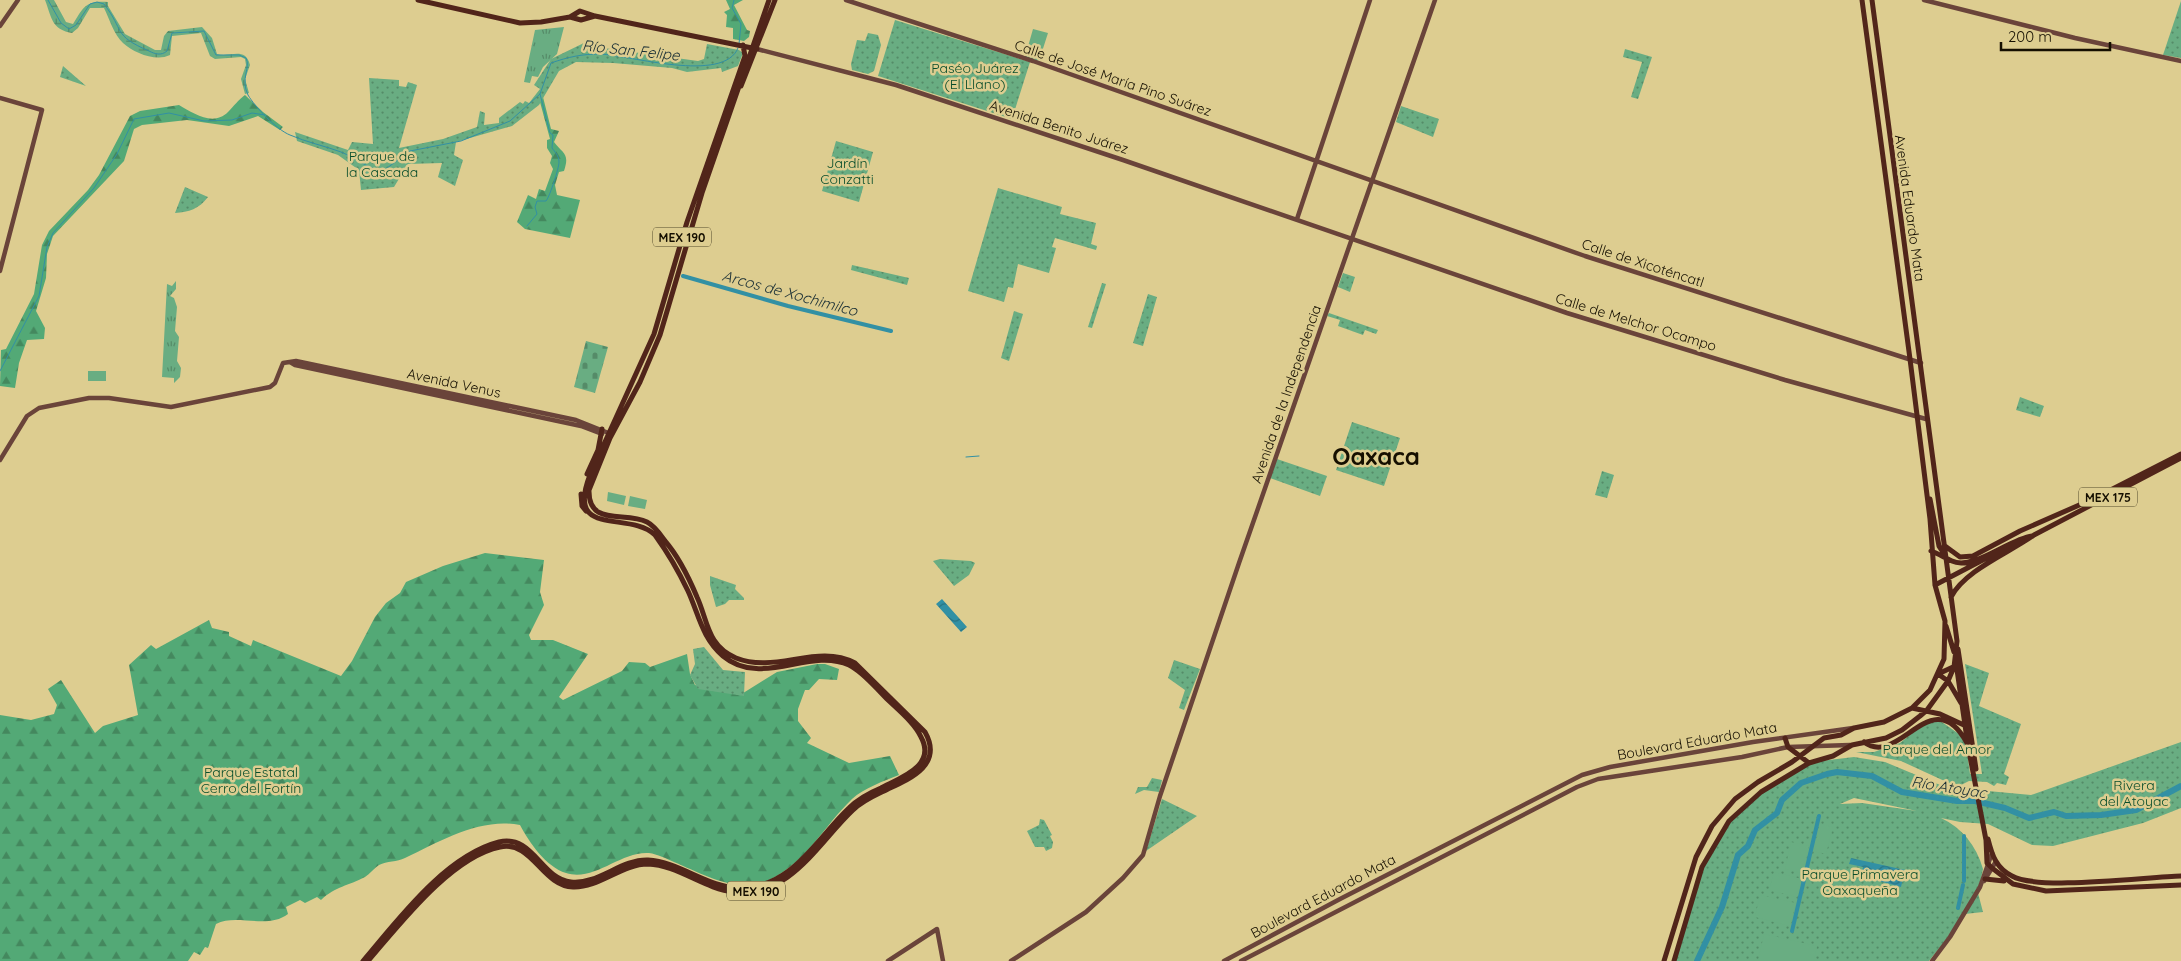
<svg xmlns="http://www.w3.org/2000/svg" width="2181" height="961" font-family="Quicksand,sans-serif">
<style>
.grass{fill:url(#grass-tufts)}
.forest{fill:url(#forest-firs)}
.wetland{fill:url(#wetland-marsh)}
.cemetery{fill:url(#cemetery-stones)}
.park{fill:url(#park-dots);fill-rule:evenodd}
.pitch{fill:#69ad82}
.water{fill:url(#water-waves)}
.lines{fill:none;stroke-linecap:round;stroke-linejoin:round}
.stream{stroke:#3290a4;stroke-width:1}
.canal{stroke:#3290a4;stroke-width:4}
.river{stroke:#3290a4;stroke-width:6}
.secondary{stroke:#6a443a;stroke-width:4.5}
.primary{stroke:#51251a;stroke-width:5}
.labels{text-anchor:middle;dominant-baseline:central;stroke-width:5;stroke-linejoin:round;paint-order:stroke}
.shield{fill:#ddcd90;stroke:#51482b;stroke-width:1}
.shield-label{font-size:12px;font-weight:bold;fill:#150f00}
.park-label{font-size:14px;fill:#084d2b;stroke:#ddcd90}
.street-label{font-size:14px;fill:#150f00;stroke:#ddcd90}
.water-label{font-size:15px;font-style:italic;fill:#1a2f35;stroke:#ddcd90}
.town-label{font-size:24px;font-weight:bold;fill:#150f00;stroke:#ddcd90}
</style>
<defs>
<pattern id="grass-tufts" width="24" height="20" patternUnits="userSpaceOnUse" patternTransform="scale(1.25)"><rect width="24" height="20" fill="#69ad82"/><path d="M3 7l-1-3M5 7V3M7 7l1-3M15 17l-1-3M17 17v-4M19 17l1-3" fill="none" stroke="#558b68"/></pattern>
<pattern id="forest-firs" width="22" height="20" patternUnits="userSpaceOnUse" patternTransform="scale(1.25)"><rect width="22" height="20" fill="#53a976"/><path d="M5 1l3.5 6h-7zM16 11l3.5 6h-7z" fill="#44885e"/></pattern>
<pattern id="wetland-marsh" width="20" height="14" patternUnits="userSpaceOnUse" patternTransform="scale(1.25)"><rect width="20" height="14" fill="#69ad82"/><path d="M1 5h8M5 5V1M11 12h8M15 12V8" fill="none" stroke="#558b68"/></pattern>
<pattern id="cemetery-stones" width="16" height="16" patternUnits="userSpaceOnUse" patternTransform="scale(1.25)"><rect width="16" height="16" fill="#69ad82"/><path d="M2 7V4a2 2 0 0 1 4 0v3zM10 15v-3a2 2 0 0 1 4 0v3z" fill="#558b68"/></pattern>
<pattern id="park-dots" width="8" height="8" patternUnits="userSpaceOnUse" patternTransform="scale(1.25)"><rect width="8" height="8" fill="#69ad82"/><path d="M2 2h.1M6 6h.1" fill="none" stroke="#558b68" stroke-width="1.8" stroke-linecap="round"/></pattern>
<pattern id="water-waves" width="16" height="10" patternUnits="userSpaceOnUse" patternTransform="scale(1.25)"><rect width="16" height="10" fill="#3290a4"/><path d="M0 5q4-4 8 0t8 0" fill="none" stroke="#297483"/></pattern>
</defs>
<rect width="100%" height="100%" fill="#ddcd90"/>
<path class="grass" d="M564,27L557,54L543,67L538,77L532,76L530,83L524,82L535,30Z
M176,281V289L170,296L174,298L177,307L175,331L179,337L177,361L181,368L180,377L174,383V378L162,377L167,284L172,286Z"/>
<path class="forest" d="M726,0H743L734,5L747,30L750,31L749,37L744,41L733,39V28L726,27L727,15L724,12L730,9Z
M245,95L263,112L283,127L280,130L258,116L229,126L187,120L142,125L134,129L124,161L53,236L47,254L46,278L36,311L45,328L44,339L27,340L19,363L15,388L0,386L1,350L6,349L34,294L42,245L49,231L88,190L99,175L130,116L140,111L179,105C193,113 213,127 228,112C234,106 238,100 245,95Z
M543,97L551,129L559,131L554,142C563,154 570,153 564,171L559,172L555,185L557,195L580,200L570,238L525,229L517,222L528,195L536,199L539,189L545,191L553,169L550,163L552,156L547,148V140L550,139L540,102Z
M485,553L544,560L540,592L544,605L529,635L531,640H553L588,654L559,697L563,700L622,671L629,662L645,663L650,667L687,654L690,674L695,685L740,695L777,672L817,664H825L839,669L837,680L819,679L809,690H805L798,709V721L811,738L807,743L849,763L890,756L899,775C884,781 864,788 852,799C824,826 807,861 771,879C738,895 705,875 674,862C667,859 657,854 649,853C620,851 595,882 566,873C546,867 529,842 520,825C481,817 440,841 405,858C397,862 387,861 379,865C374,868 370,874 365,877C348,886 336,886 321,900L317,897L305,903L300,900L286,907L288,914C267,930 237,913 216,924L208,948L205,947L200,955L194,952L188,961H0V715L31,720L54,714L57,705L48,689L61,680L95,733L103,726L138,715L129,665L151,645L156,649L209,620L212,628L229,632V636L251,646L253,640L341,676L352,661L375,617L386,603L400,593L406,582L443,566Z"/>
<path class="wetland" d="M45,0H54L66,22L73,24C83,8 85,0 108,2V6L125,34L155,50H161L164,36L168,31L202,27L212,38L217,54C230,58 245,46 250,65L245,79L249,93L245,94L241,79L246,65L245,59L241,57L215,59L210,56L201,33L172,36L170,55C156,62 134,53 123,43C114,35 109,18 104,8H90L78,28L72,33C51,29 52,18 45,0Z"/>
<path class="cemetery" d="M586,341L608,347L595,393L574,387Z"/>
<path class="park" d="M2181,1V58L2163,55Z
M895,20L1030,62L1012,119L878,76Z
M868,33L878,35L881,45L874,71L868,74L852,70L851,64L857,40L865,41Z
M588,41L589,46L698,61L704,59L707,44L739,50L743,53L738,66L722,72L721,68L687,72L672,68L613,63L576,62L559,71L539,105L512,126L456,142L454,155L463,160L455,186L438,177L442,163L408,164L394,187L361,190L359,170L338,155L297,141L295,132L348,150L352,142L373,144L369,78L399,80V86L406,87L408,82L417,85L399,148L443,139L477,127L480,111L485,113L484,125L499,123V118L520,102L523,104L525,101L529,103L540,89L534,85L551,59Z
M1625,49L1652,57L1638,99L1631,97L1642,62L1623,57Z
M63,66L86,86L60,77Z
M1401,106L1439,119L1433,137L1396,122Z
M836,141L873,152L859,202L822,191Z
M185,187L208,197C199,209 189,212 175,213Z
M998,188L1062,207L1060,214L1096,223L1091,244L1097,246L1096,250L1055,238L1052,247L1056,248L1049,273L1018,264L1013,288L1008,287L1004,302L968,291Z
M852,265L909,278L907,285L851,270Z
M1343,273L1355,277L1350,292L1338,287Z
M1102,283L1106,284L1092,328L1088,327Z
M1148,294L1157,297L1143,346L1133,343Z
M1014,311L1023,314L1009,361L1001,358Z
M1329,313L1378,330L1376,334L1365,330L1363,335L1338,326L1340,320L1327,316Z
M2020,397L2044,406L2040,417L2016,410Z
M1352,422L1400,438L1384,486L1336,470Z
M1277,459L1327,476L1320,496L1270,478Z
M1602,471L1614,475L1607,498L1595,495Z
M940,559L971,561L975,563L969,575L954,586L933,561Z
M710,576L736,585L735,589L744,598V600H729L725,604L716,607L710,585Z
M704,647L723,670L745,672L744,696L698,689L690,675L695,664L693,649Z
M1174,660L1200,669L1184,710L1179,708L1185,690L1168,678Z
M1965,664L1989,673L1979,706L2021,724L2004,774L2009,777L2006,785L1997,783L1994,786L1987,782L1969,781L1961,785L1951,784L1901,761L1856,752H1874L1900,743L1922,725L1939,720L1959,734L1966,744L1970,774H1982Z
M2181,742V808L2143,823L2053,846L2032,845L1988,824L1960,822L1941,818C1962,828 1976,845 1983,869C1978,902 1950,935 1929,961H1674L1702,867L1717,838L1740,810L1761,792L1812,762L1854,757L1885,762L1945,787L2031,795ZM1854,798L1917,811L1862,803L1840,804Z
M1152,778L1162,780L1159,792L1144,790L1135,794L1138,787H1147Z
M1162,799L1197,816L1146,851Z
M1040,819L1044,820L1052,835L1050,836L1053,842L1052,848L1046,851L1044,847H1035L1027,831L1039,825Z
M1978,893L1983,912L1965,914Z"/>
<path class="pitch" d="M1033,29L1048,33L1039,61L1025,57Z
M88,371H106V381H88Z
M608,492L626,496L624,505L607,501Z
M630,496L647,500L645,509L628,506Z
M1820,824L1833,827L1826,854L1814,851Z
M1791,842L1809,846L1803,873L1785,869Z
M1774,872L1802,879L1797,897L1769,890Z
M1760,895L1796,903L1790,926L1755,917Z
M1764,934L1817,946L1814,961H1758Z"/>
<path class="water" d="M942,599L967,627L961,632L936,604Z
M1851,858L1905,870L1901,887L1861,876L1863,867L1849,864Z"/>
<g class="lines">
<path class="stream" d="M48,0L61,23L69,29L76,25L90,4L97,2L104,4C125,31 112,35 149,51C155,54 161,56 167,51L172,33L204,31L216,55H239L246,58C251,67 240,79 248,95C255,107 277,130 290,135C306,142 325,146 341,152C356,158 368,169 383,171L410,151L461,141L510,121L540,94L551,63C568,57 582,54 600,54C629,55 724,84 738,48
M734,0L732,8L741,24L739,44
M527,226L537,214L535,207L537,201H546C550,196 559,168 559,162C559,156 555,152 552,148L553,135L550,133L540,94
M0,371L39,296L47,247L53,233L94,188L117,154L134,119L169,113L204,121L232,120L252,113L265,115
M966,457L979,456"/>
<path class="canal" d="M683,276L788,306L891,331
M1964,881V836
M1958,908L1963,885
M1792,931L1819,816"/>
<path class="river" d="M1697,961L1722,907L1738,855L1748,846L1755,830L1777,813L1782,800L1801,783L1827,774L1837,772L1872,776L1902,792L1957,801H1975L2005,808L2029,818L2054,812L2066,816L2101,815L2136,810L2181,786"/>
<path class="secondary" d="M846,0L1033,61L1585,256L1921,363
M1924,0L2075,38L2181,61
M0,26L18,0
M757,49L896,85L1123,160L1567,313L1785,380L1926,419
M0,98L42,110L0,271
M1297,219L1370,0
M290,362L295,365L581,426L602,434
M0,460L27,416L39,408L89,398H109L171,407L270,387L275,383L283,363L296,361L576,420L611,434
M1984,881L1995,863
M888,961L937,929L943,961
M1011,961L1086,912L1123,878L1143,855L1160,796L1239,563L1435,0
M1224,961L1340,899L1582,775L1610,767L1753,742L1853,728
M1241,961L1577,787L1598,779L1742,757L1788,747L1850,745
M1932,961L1950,937L1980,887L1992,853"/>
<path class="primary" d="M418,0L520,23L541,22L570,17L580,11L595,16L757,49
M570,17L581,20L595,16
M741,86L775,0
M587,474L598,450L602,429
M581,494L582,506L586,511
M1930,499L1939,546L1945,555
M1945,546L1960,557L1973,556L2020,531L2093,499L2181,454
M1931,551C1939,554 1945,558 1952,561C1973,571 2009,539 2032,536
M1935,585L2019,541
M1951,597C1965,570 2009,553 2034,535L2181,458
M1946,626L1954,652
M1958,649L1976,769
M1956,663L1968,746L1986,840L1987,863L1992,868L2013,884L2046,891L2181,885
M1938,674L1948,681L1961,703
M1938,674L1953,667
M1912,708L1940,714L1966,726
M1785,738L1788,747L1809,763
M1864,742C1899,769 1932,679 1967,743
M1988,839C1992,855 1996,868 2012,876C2038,891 2145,877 2181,876
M1985,879L2004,881
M363,961C398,920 445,856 499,842C533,834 541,879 571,882C598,885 621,859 648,860C680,862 708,888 740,888C792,888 816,839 849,808C858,799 869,793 881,788C900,778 937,766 921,737C914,722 897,709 885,697C874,686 863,672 849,665C809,647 761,688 723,656C702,638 699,615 688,591C679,572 668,553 655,535C629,510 565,539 590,475L654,334L687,222L745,56L743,45
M368,961C400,924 451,857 500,847C532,840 542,886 573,887C599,888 622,864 648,864C678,865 704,889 734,892C790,898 818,843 853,810C863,800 876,795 888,789C912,778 943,764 925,732L855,663C817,643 776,674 736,658C707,646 708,621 697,597C689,578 678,556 665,541C660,534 655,526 647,522C625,511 588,527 589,490L610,438L640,382L660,335L702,193L769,0
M1664,961L1696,857L1712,826L1735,799L1758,782L1792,762L1824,738L1841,735L1854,728L1884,722L1912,708L1930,690L1944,659L1945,621L1935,585L1930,519L1910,359L1862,0
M1674,961L1702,867L1729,821L1761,792L1809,763L1833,756L1852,745L1886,738L1902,730L1920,716L1927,710L1948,681L1954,667L1957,641L1872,0"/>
</g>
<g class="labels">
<g class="shield">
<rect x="653" y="227.5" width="58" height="19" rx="4"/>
<rect x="2079" y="487.5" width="58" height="19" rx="4"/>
<rect x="727" y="881.5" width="58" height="19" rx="4"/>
</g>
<g class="shield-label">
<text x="682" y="237">MEX 190</text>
<text x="2108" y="497">MEX 175</text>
<text x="756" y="891">MEX 190</text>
</g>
<g class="park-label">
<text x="975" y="68">Paséo Juárez<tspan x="975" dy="16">(El Llano)</tspan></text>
<text x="382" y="156">Parque de<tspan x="382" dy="16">la Cascada</tspan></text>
<text x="847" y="163">Jardín<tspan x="847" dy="16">Conzatti</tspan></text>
<text x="1937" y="749">Parque del Amor</text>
<text x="251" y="772">Parque Estatal<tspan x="251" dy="16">Cerro del Fortín</tspan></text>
<text x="2134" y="785">Rivera<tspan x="2134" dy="16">del Atoyac</tspan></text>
<text x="1860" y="874">Parque Primavera<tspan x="1860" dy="16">Oaxaqueña</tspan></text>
</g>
<g class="street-label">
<text transform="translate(1113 78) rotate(19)">Calle de José María Pino Suárez</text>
<text transform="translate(1059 127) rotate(18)">Avenida Benito Juárez</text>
<text transform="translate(1910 208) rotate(82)">Avenida Eduardo Mata</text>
<text transform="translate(1643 263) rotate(18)">Calle de Xicoténcatl</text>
<text transform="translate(1636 322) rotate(17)">Calle de Melchor Ocampo</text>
<text transform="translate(454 383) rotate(12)">Avenida Venus</text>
<text transform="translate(1286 394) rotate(-71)">Avenida de la Independencia</text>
<text transform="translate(1697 741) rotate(-10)">Boulevard Eduardo Mata</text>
<text transform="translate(1323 896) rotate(-28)">Boulevard Eduardo Mata</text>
</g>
<g class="water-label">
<text transform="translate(631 50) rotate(6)">Río San Felipe</text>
<text transform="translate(790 293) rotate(15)">Arcos de Xochimilco</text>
<text transform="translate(1949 787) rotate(9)">Río Atoyac</text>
</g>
<g class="town-label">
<text x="1376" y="456">Oaxaca</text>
</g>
</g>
<path d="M2001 42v8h109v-8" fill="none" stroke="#150f00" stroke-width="2.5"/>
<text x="2008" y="42" font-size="15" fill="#150f00" stroke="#ddcd90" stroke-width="4" paint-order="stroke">200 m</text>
</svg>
